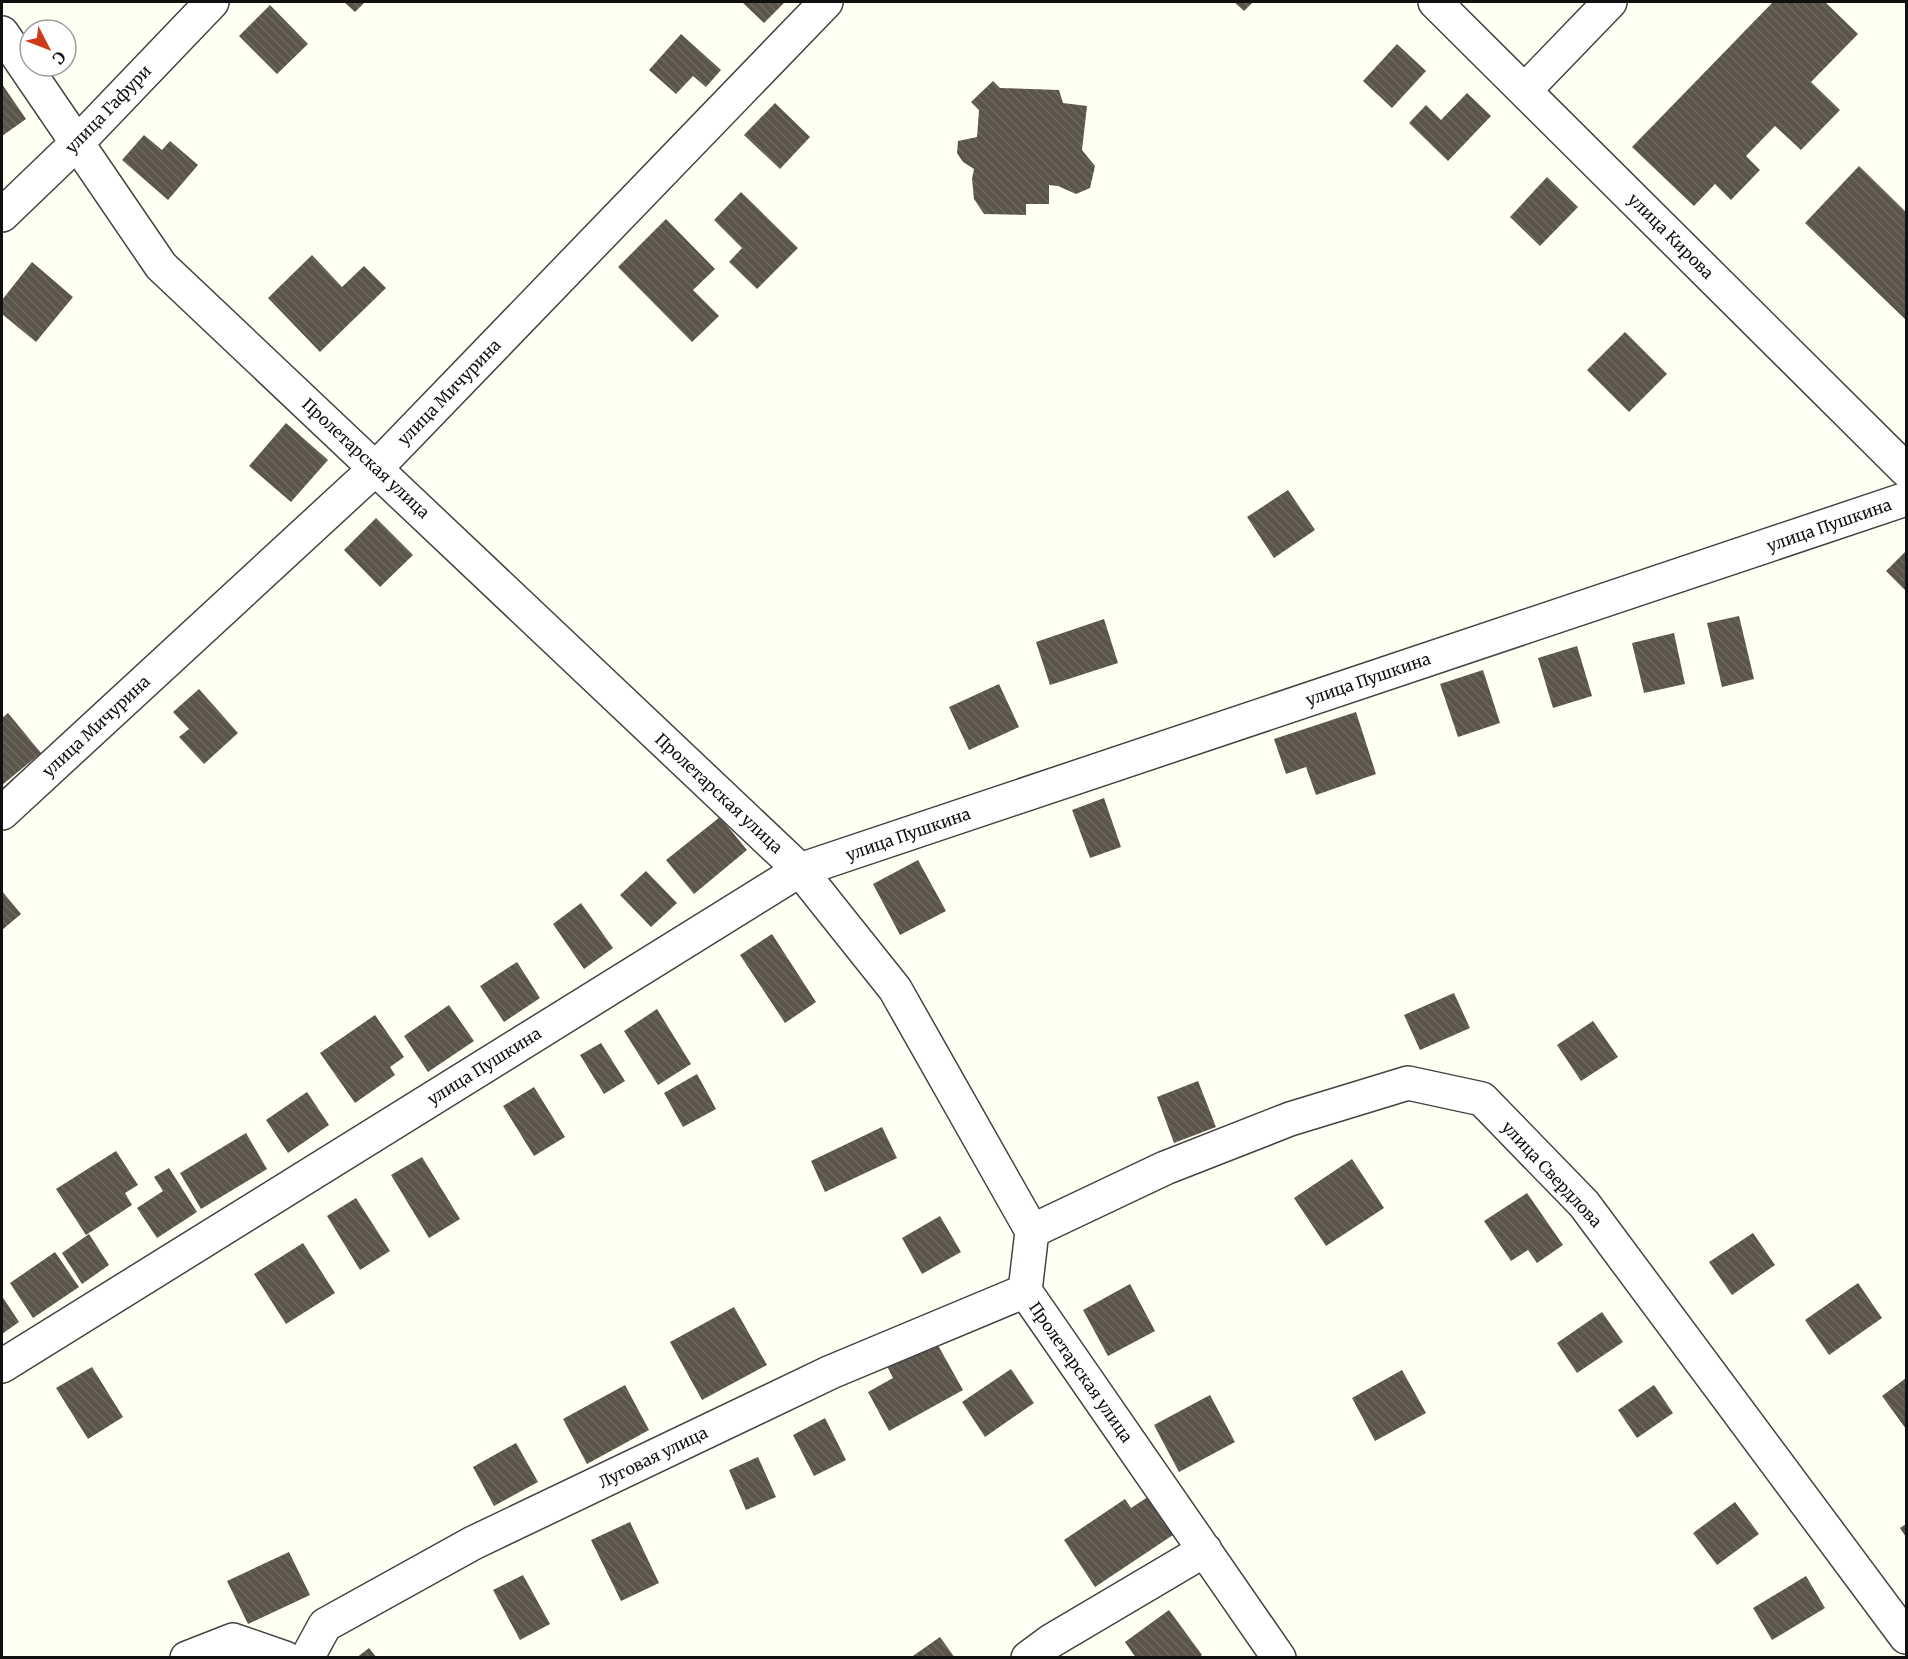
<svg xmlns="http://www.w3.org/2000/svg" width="1908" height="1659" font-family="Merriweather,serif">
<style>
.building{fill:url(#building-back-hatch)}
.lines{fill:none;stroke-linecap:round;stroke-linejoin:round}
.minor-casing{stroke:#434343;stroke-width:36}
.tertiary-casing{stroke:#434343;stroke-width:36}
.minor{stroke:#fff;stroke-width:33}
.tertiary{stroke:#fff;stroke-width:33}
.labels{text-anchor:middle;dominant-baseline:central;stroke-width:6;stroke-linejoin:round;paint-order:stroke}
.street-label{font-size:16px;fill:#101010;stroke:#fff}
</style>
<defs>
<pattern id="building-back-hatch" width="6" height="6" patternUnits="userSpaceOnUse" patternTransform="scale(1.5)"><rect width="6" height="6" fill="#5a544b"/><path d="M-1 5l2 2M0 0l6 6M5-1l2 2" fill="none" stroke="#6d6861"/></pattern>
</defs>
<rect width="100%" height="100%" fill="#fffff3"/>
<path class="building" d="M344,2H365L355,12Z
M742,2H785L764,23Z
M1234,2H1253L1244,11Z
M1773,2H1825L1858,34L1811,82L1840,110L1801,150L1775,126L1746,156L1760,170L1731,200L1715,184L1694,206L1632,147Z
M270,5L308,44L277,74L239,36Z
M681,34L721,70L706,87L693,76L676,94L649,70Z
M1397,44L1426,71L1392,108L1363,81Z
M993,81L1000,88L1059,90L1063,103L1087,106L1082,150L1095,166L1090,188L1076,194L1058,186L1049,185V204H1026V215L984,214L974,199L972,179L974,169L963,162L957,153L958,141L977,137L979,110L971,102Z
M2,84L26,119L2,136Z
M1467,93L1491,116L1448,161L1409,123L1426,105L1441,120Z
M775,103L810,137L780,169L744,135Z
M144,135L162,150L170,141L198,165L168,200L122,160Z
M1859,166L1906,212V320L1805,223Z
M1547,177L1578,207L1540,246L1510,217Z
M741,192L798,248L757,289L729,262L742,248L714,220Z
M666,219L715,269L693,290L719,316L692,342L618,267Z
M312,255L342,287L364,266L386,288L320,352L268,298Z
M32,262L73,297L36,342L2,314V300Z
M1625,332L1667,374L1629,412L1587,370Z
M286,423L328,460L291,502L249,466Z
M1288,490L1315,530L1274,558L1247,517Z
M376,518L413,555L380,587L344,550Z
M1906,551V591L1886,571Z
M1739,616L1754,679L1722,687L1707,623Z
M1104,619L1118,663L1050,685L1036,642Z
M1674,633L1685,684L1644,693L1632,643Z
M1577,646L1592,696L1553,708L1538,658Z
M1483,670L1500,723L1458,737L1440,684Z
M999,684L1019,727L969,750L949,707Z
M199,689L238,733L204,764L179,737L189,729L173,712Z
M1356,712L1376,774L1316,795L1306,767L1286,774L1274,739Z
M8,713L41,753L2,785V718Z
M1104,798L1121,847L1090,858L1072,810Z
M720,817L747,850L694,894L666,860Z
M918,860L946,911L900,935L873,884Z
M646,871L677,903L651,927L620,895Z
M2,891L21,914L2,930Z
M581,903L613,948L584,969L553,924Z
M772,934L816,1002L785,1023L740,955Z
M517,962L540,998L504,1022L480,986Z
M1454,993L1470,1028L1420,1050L1404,1015Z
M449,1005L474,1041L428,1072L404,1036Z
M657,1009L691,1064L658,1085L624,1031Z
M375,1015L404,1057L390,1067L395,1075L355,1103L320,1053Z
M1593,1021L1618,1057L1581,1081L1557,1045Z
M601,1043L625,1081L604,1094L580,1055Z
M697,1074L716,1109L683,1127L664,1093Z
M1198,1081L1216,1127L1174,1143L1157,1097Z
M534,1087L565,1137L534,1156L503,1106Z
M307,1092L329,1125L288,1153L266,1120Z
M882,1127L897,1158L825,1192L811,1161Z
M246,1133L267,1169L201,1209L180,1173Z
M116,1151L138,1185L125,1193L132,1205L86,1235L56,1189Z
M422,1157L460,1219L429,1238L391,1175Z
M1352,1159L1384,1208L1326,1246L1294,1198Z
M169,1168L197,1212L157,1238L137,1208L163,1191L154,1177Z
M1527,1193L1563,1245L1537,1263L1528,1250L1511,1261L1484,1221Z
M356,1198L390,1251L360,1270L327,1216Z
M940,1216L961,1252L922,1274L902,1238Z
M1753,1233L1775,1265L1732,1295L1709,1262Z
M89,1234L109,1265L82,1284L62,1253Z
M303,1243L335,1293L286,1324L254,1274Z
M55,1252L79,1287L33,1318L10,1283Z
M1858,1283L1882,1318L1829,1355L1805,1320Z
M1130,1284L1155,1331L1108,1356L1083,1310Z
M2,1296L19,1322L2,1334Z
M734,1307L767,1365L702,1400L670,1342Z
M1602,1312L1623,1342L1577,1373L1557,1343Z
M935,1340L963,1390L889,1431L868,1392L893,1378L887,1366Z
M92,1367L123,1417L88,1439L56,1388Z
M1011,1369L1034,1403L985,1437L962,1402Z
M1402,1370L1426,1413L1375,1441L1352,1398Z
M1906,1378V1429L1882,1396Z
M625,1385L649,1430L587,1464L563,1419Z
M1654,1385L1673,1413L1637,1438L1618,1410Z
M1210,1395L1235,1442L1179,1472L1154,1425Z
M825,1418L846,1460L814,1476L793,1435Z
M516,1443L538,1482L494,1506L473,1467Z
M758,1457L776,1497L746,1510L729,1470Z
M1151,1495L1176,1533L1095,1587L1064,1540L1125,1499L1131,1508Z
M1735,1502L1759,1534L1717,1565L1693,1533Z
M630,1522L659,1583L621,1601L591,1540Z
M1906,1524V1537L1900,1528Z
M289,1552L310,1595L248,1624L227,1581Z
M523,1575L550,1624L520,1640L493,1590Z
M1806,1576L1825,1608L1772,1640L1753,1608Z
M1169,1610L1202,1655L1198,1658H1136L1125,1642Z
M940,1637L955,1658H910Z
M369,1648L377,1658H356Z"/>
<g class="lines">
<defs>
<path id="minor" d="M2,33L161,266L800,870L895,989L1032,1231L1025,1291L1279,1658
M1525,90L1610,2
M2,215L78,142L212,2
M2,813L376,468L826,2
M1032,1231L1165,1168L1290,1119L1408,1083L1482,1099L1584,1204L1906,1637
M2,1366L800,870L1906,499
M187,1658L233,1640L285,1658
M307,1658L325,1625L473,1543L831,1372L1025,1291
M1028,1658L1051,1641L1205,1550"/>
<path id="tertiary" d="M1435,2L1906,470"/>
</defs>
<use href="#minor" class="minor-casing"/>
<use href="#tertiary" class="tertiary-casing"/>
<use href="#minor" class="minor"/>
<use href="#tertiary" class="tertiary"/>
</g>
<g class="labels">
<g class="street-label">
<text transform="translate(108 109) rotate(-46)">улица Гафури</text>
<text transform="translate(1671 236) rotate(45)">улица Кирова</text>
<text transform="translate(449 392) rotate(-46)">улица Мичурина</text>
<text transform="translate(366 458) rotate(43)">Пролетарская улица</text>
<text transform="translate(1829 525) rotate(-19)">улица Пушкина</text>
<text transform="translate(1368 679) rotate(-19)">улица Пушкина</text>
<text transform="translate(96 726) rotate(-43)">улица Мичурина</text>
<text transform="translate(719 793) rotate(43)">Пролетарская улица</text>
<text transform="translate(908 834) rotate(-19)">улица Пушкина</text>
<text transform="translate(484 1066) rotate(-32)">улица Пушкина</text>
<text transform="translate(1552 1174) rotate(47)">улица Свердлова</text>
<text transform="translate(1081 1372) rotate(55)">Пролетарская улица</text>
<text transform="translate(653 1457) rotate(-26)">Луговая улица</text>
</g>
</g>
<rect width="1908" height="1659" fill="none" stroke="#101010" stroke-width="6"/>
<g transform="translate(48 48) rotate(132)"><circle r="28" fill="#ffffff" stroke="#9f9f9f" stroke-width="1.5"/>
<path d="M0-4.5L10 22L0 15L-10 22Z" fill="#cf3b19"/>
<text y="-9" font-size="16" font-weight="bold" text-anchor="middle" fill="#101010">С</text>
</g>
</svg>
